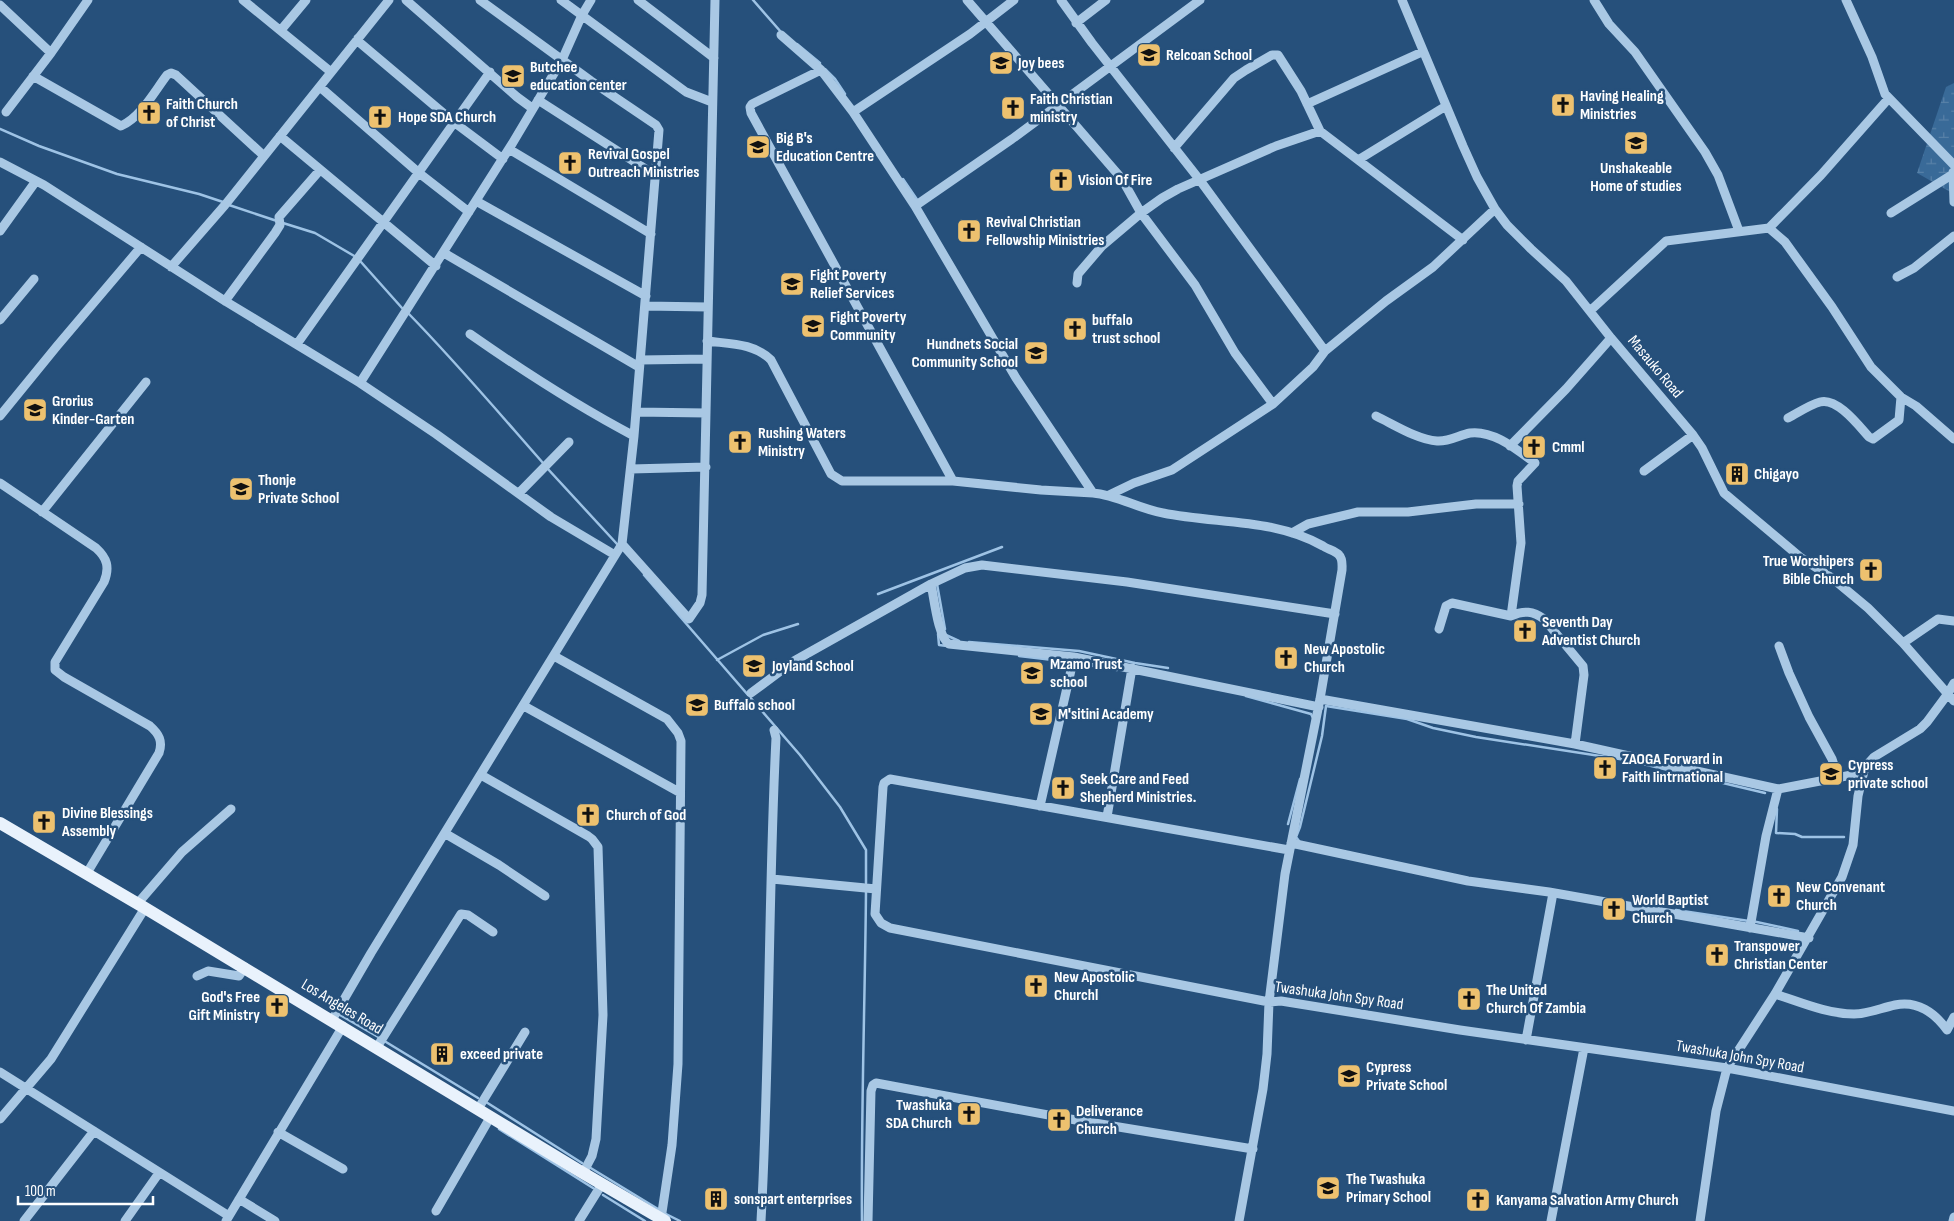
<svg xmlns="http://www.w3.org/2000/svg" width="1954" height="1221" font-family="'Sofia Sans Condensed',sans-serif">
<style>
.wetland{fill:url(#wetland-marsh)}
.lines{fill:none;stroke-linecap:round;stroke-linejoin:round}
.stream{stroke:#9ec3e5;stroke-width:2.5}
.minor{stroke:#a9c8e4;stroke-width:9}
.major{stroke:#e9f2fc;stroke-width:12}
.labels{text-anchor:middle;dominant-baseline:central;stroke-width:5;stroke-linejoin:round;paint-order:stroke}
.poi-label{font-size:16px;font-weight:bold;fill:#fff;stroke:#26507b;text-anchor:start}
.street-label{font-size:16px;fill:#fff;stroke:#26507b}
</style>
<defs>
<pattern id="wetland-marsh" width="20" height="14" patternUnits="userSpaceOnUse" patternTransform="scale(1.25)"><rect width="20" height="14" fill="#396a98"/><path d="M1 5h8M5 5V1M11 12h8M15 12V8" fill="none" stroke="#5780a7"/></pattern>
</defs>
<rect width="100%" height="100%" fill="#26507b"/>
<path class="wetland" d="M1954,83V194L1917,173L1946,87Z"/>
<g class="lines">
<path class="stream" d="M753,0L781,32
M797,44L820,63
M825,69L835,79L845,94
M0,129L39,146L117,174L199,194L223,202
M903,179L918,201
M229,205L277,221
M283,223L315,233L356,257
M361,262L402,308
M408,313C455,361 499,413 543,463
M547,468L617,544
M644,575L800,755L840,807L866,850V883
M937,584L945,629
M878,594L1002,547
M938,634L939,645L947,646
M946,635L959,641
M969,642L1079,651L1135,663L1168,668
M1019,656L1070,662
M717,660L763,635L798,624
M1076,663L1117,670
M1246,696L1311,714L1313,718
M1777,809L1776,833L1795,834L1802,837H1844
M1288,824L1300,779
M1299,841L1296,837L1300,827L1322,736L1326,706L1407,719L1433,728L1476,737L1626,760L1765,793
M1676,910L1749,921
M1752,921L1798,931
M340,1015L380,1038
M386,1042L478,1098
M486,1102L582,1163
M499,1129L593,1188
M589,1167L658,1209
M603,1195L645,1221
M664,1213L680,1221
M862,1221C861,1111 865,1001 866,892"/>
<path class="minor" d="M243,0L331,72
M406,0L517,97L532,108
M561,0L686,92L712,102
M638,0L714,58
M967,0L1122,179L1141,213L1195,285L1235,353L1273,404
M1061,0L1092,43L1199,179L1325,351
M1402,0L1463,146L1477,177L1495,209L1507,225L1531,249L1566,281L1611,338L1693,435L1702,448L1724,493L1800,557L1832,578L1868,608L1903,643L1954,701
M1594,0L1609,24L1635,52L1705,152L1718,175L1739,231
M1846,0L1872,57L1885,94L1954,165
M0,5L51,53
M1076,23L1106,0
M281,30L306,0
M781,35L821,70L853,112L915,206L1016,378L1093,493C1117,495 1139,509 1163,513C1217,524 1273,518 1323,546C1327,549 1336,551 1339,555C1343,559 1342,565 1342,570L1320,699L1285,874L1269,1002L1267,1054L1263,1089L1239,1221
M358,38L359,42L455,123L503,159
M821,70L752,104L750,107L751,113L953,481
M33,76L121,126C141,117 154,92 167,75L171,73L176,75L263,155
M320,87L419,173L469,212
M538,100L655,175
M1307,104L1422,52
M6,112L51,53L88,0
M853,112L970,34L1014,0
M280,136L436,266
M1174,148L1234,78L1246,70L1272,55H1278L1301,91L1320,131L1463,240
M509,149L651,234
M1358,160L1446,106
M0,162L44,185L225,301L360,383L436,434L551,517L615,555
M1953,172L1954,202
M476,201L646,296
M915,206L1012,139L1200,0
M1891,213L1953,174
M1769,228L1785,242L1798,260L1832,307L1871,367L1901,397L1916,406L1954,439
M0,231L36,181
M444,253L639,367
M171,267L225,205L389,0
M1897,277L1914,268L1954,236
M1077,283L1078,274L1102,246L1141,213L1162,198L1178,189L1276,146L1320,131
M225,301L275,233L280,225L279,217L320,170
M645,306L708,307
M1591,310L1666,241L1769,228L1821,175L1889,98
M0,320L34,279
M470,334C523,371 577,406 634,436
M707,341C730,344 754,343 771,360L831,474L842,481H953L1041,490L1093,493
M297,344L490,72
M640,360L707,359
M360,383L512,144L562,60L582,15L591,0
M636,412L706,413
M0,416L57,346L141,247
M1376,416C1393,424 1418,440 1437,441C1449,442 1459,435 1470,433C1494,430 1517,450 1535,463L1518,481L1517,486L1521,543L1511,616
M1788,418C1798,413 1809,405 1820,402C1837,397 1859,426 1869,437L1873,439L1899,420L1901,397
M1510,446L1566,389L1611,338
M631,469L706,467
M1644,471L1693,435
M0,483L96,548C107,558 110,567 104,582L55,662V670L64,677L150,726C159,734 163,741 159,753L87,873
M519,493L569,442
M1109,495L1134,483L1172,470L1273,404L1313,367L1325,351L1386,301L1433,267L1495,209
M42,512L146,382
M1292,533L1308,524L1358,512H1408L1476,504H1519
M622,544L689,619L700,603L702,595L715,0
M1439,629L1446,606L1452,603L1511,616C1524,610 1533,611 1544,619L1583,666L1584,675L1575,744
M1903,643L1938,619L1954,621
M1779,646L1789,673L1809,717L1832,759L1838,777
M554,656L667,719L678,733L681,741L678,1064L672,1145L661,1219
M751,693L794,661L931,584
M1320,699L1575,744L1778,789L1862,773
M524,706L679,792
M1319,707L1074,657L949,644C938,638 934,597 931,584L965,568L982,565L1127,582L1335,614
M481,775L588,836L592,839L598,847L603,1015L596,1139L592,1156L583,1173
M1040,806L1074,657
M1107,817L1132,668
M446,834L499,865L545,896
M1291,843L1468,881L1549,892L1809,938
M1289,850L890,779L884,783L883,787L875,914L881,923L890,928L1269,1002L1281,1001L1460,1030L1727,1068L1954,1111
M772,879L876,889
M138,903L182,852L231,809
M1750,928L1766,836L1778,789
M197,976L208,971L239,976L245,967
M1775,994C1800,1002 1827,1014 1854,1014C1868,1014 1881,1008 1895,1005C1917,1000 1935,1013 1947,1030L1954,1017
M332,1020L371,953L622,544L634,436L659,130L656,125L591,81L480,0
M1526,1040L1553,893
M377,1047L461,914L468,915L493,932
M0,1072L229,1216
M478,1109L525,1032
M0,1119L51,1059L145,908
M278,1132L343,1169
M239,1199L275,1221
M436,1211L491,1116
M24,1221L94,1131
M125,1221L159,1173
M226,1221L343,1026
M579,1221L602,1184
M761,1221C770,1060 768,899 776,738L774,730
M868,1221L871,1091L873,1085L876,1083L1070,1119L1253,1149
M1551,1221L1584,1048
M1700,1221L1716,1111L1727,1068L1775,994L1842,877L1853,845L1858,796L1865,767L1874,757L1920,729L1927,722L1947,695L1954,683
M1953,1221L1954,1217"/>
<path class="major" d="M0,823L145,908L583,1173L665,1221"/>
</g>
<defs>
<symbol id="school-square" viewBox="-11 -11 22 22"><rect x="-9" y="-9" width="18" height="18" rx="4" fill="#edc16f" stroke="#26507b"/><path d="M0-5L7-2L0 1L-7-2ZM-4 1L0 2.5L4 1V4Q0 6-4 4Z" fill="#111"/></symbol>
<symbol id="church-square" viewBox="-11 -11 22 22"><rect x="-9" y="-9" width="18" height="18" rx="4" fill="#edc16f" stroke="#26507b"/><path d="M-1.2-6h2.4v3.5h3.3v2.4h-3.3V6h-2.4V-.1h-3.3v-2.4h3.3Z" fill="#111"/></symbol>
<symbol id="building-square" viewBox="-11 -11 22 22"><rect x="-9" y="-9" width="18" height="18" rx="4" fill="#edc16f" stroke="#26507b"/><path d="M-4-6H4V6H1V3H-1V6H-4ZM-2.5-4.3h1.7v1.8h-1.7ZM.8-4.3h1.7v1.8H.8ZM-2.5-1h1.7V.8h-1.7ZM.8-1h1.7V.8H.8Z" fill="#111"/></symbol>
</defs>
<g fill-rule="evenodd">
<use href="#school-square" x="1135" y="41" width="28" height="28"/>
<use href="#school-square" x="987" y="49" width="28" height="28"/>
<use href="#school-square" x="499" y="62" width="28" height="28"/>
<use href="#church-square" x="1549" y="91" width="28" height="28"/>
<use href="#church-square" x="999" y="94" width="28" height="28"/>
<use href="#church-square" x="135" y="99" width="28" height="28"/>
<use href="#church-square" x="366" y="103" width="28" height="28"/>
<use href="#school-square" x="1622" y="129" width="28" height="28"/>
<use href="#school-square" x="744" y="133" width="28" height="28"/>
<use href="#church-square" x="556" y="149" width="28" height="28"/>
<use href="#church-square" x="1047" y="166" width="28" height="28"/>
<use href="#church-square" x="955" y="217" width="28" height="28"/>
<use href="#school-square" x="778" y="270" width="28" height="28"/>
<use href="#school-square" x="799" y="312" width="28" height="28"/>
<use href="#church-square" x="1061" y="315" width="28" height="28"/>
<use href="#school-square" x="1022" y="339" width="28" height="28"/>
<use href="#school-square" x="21" y="396" width="28" height="28"/>
<use href="#church-square" x="726" y="428" width="28" height="28"/>
<use href="#church-square" x="1520" y="433" width="28" height="28"/>
<use href="#building-square" x="1723" y="460" width="28" height="28"/>
<use href="#school-square" x="227" y="475" width="28" height="28"/>
<use href="#church-square" x="1857" y="556" width="28" height="28"/>
<use href="#church-square" x="1511" y="617" width="28" height="28"/>
<use href="#church-square" x="1272" y="644" width="28" height="28"/>
<use href="#school-square" x="740" y="652" width="28" height="28"/>
<use href="#school-square" x="1018" y="659" width="28" height="28"/>
<use href="#school-square" x="683" y="691" width="28" height="28"/>
<use href="#school-square" x="1027" y="700" width="28" height="28"/>
<use href="#church-square" x="1591" y="754" width="28" height="28"/>
<use href="#school-square" x="1817" y="760" width="28" height="28"/>
<use href="#church-square" x="1049" y="774" width="28" height="28"/>
<use href="#church-square" x="574" y="801" width="28" height="28"/>
<use href="#church-square" x="30" y="808" width="28" height="28"/>
<use href="#church-square" x="1765" y="882" width="28" height="28"/>
<use href="#church-square" x="1600" y="895" width="28" height="28"/>
<use href="#church-square" x="1703" y="941" width="28" height="28"/>
<use href="#church-square" x="1022" y="972" width="28" height="28"/>
<use href="#church-square" x="1455" y="985" width="28" height="28"/>
<use href="#church-square" x="263" y="992" width="28" height="28"/>
<use href="#building-square" x="428" y="1040" width="28" height="28"/>
<use href="#school-square" x="1335" y="1062" width="28" height="28"/>
<use href="#church-square" x="955" y="1100" width="28" height="28"/>
<use href="#church-square" x="1045" y="1106" width="28" height="28"/>
<use href="#school-square" x="1314" y="1174" width="28" height="28"/>
<use href="#building-square" x="702" y="1185" width="28" height="28"/>
<use href="#church-square" x="1464" y="1186" width="28" height="28"/>
</g>
<g class="labels">
<g class="poi-label">
<text x="1166" y="55">Relcoan School</text>
<text x="1018" y="63">Joy bees</text>
<text x="530" y="67">Butchee<tspan x="530" dy="18">education center</tspan></text>
<text x="1580" y="96">Having Healing<tspan x="1580" dy="18">Ministries</tspan></text>
<text x="1030" y="99">Faith Christian<tspan x="1030" dy="18">ministry</tspan></text>
<text x="166" y="104">Faith Church<tspan x="166" dy="18">of Christ</tspan></text>
<text x="398" y="117">Hope SDA Church</text>
<text x="776" y="138">Big B's<tspan x="776" dy="18">Education Centre</tspan></text>
<text x="588" y="154">Revival Gospel<tspan x="588" dy="18">Outreach Ministries</tspan></text>
<text x="1636" y="168" text-anchor="middle">Unshakeable<tspan x="1636" dy="18">Home of studies</tspan></text>
<text x="1078" y="180">Vision Of Fire</text>
<text x="986" y="222">Revival Christian<tspan x="986" dy="18">Fellowship Ministries</tspan></text>
<text x="810" y="275">Fight Poverty<tspan x="810" dy="18">Relief Services</tspan></text>
<text x="830" y="317">Fight Poverty<tspan x="830" dy="18">Community</tspan></text>
<text x="1092" y="320">buffalo<tspan x="1092" dy="18">trust school</tspan></text>
<text x="1018" y="344" text-anchor="end">Hundnets Social<tspan x="1018" dy="18">Community School</tspan></text>
<text x="52" y="401">Grorius<tspan x="52" dy="18">Kinder-Garten</tspan></text>
<text x="758" y="433">Rushing Waters<tspan x="758" dy="18">Ministry</tspan></text>
<text x="1552" y="447">Cmml</text>
<text x="1754" y="474">Chigayo</text>
<text x="258" y="480">Thonje<tspan x="258" dy="18">Private School</tspan></text>
<text x="1854" y="561" text-anchor="end">True Worshipers<tspan x="1854" dy="18">Bible Church</tspan></text>
<text x="1542" y="622">Seventh Day<tspan x="1542" dy="18">Adventist Church</tspan></text>
<text x="1304" y="649">New Apostolic<tspan x="1304" dy="18">Church</tspan></text>
<text x="1050" y="664">Mzamo Trust<tspan x="1050" dy="18">school</tspan></text>
<text x="772" y="666">Joyland School</text>
<text x="714" y="705">Buffalo school</text>
<text x="1058" y="714">M'sitini Academy</text>
<text x="1622" y="759">ZAOGA Forward in<tspan x="1622" dy="18">Faith Iintrnational</tspan></text>
<text x="1848" y="765">Cypress<tspan x="1848" dy="18">private school</tspan></text>
<text x="1080" y="779">Seek Care and Feed<tspan x="1080" dy="18">Shepherd Ministries.</tspan></text>
<text x="62" y="813">Divine Blessings<tspan x="62" dy="18">Assembly</tspan></text>
<text x="606" y="815">Church of God</text>
<text x="1796" y="887">New Convenant<tspan x="1796" dy="18">Church</tspan></text>
<text x="1632" y="900">World Baptist<tspan x="1632" dy="18">Church</tspan></text>
<text x="1734" y="946">Transpower<tspan x="1734" dy="18">Christian Center</tspan></text>
<text x="1054" y="977">New Apostolic<tspan x="1054" dy="18">Churchl</tspan></text>
<text x="1486" y="990">The United<tspan x="1486" dy="18">Church Of Zambia</tspan></text>
<text x="260" y="997" text-anchor="end">God's Free<tspan x="260" dy="18">Gift Ministry</tspan></text>
<text x="460" y="1054">exceed private</text>
<text x="1366" y="1067">Cypress<tspan x="1366" dy="18">Private School</tspan></text>
<text x="952" y="1105" text-anchor="end">Twashuka<tspan x="952" dy="18">SDA Church</tspan></text>
<text x="1076" y="1111">Deliverance<tspan x="1076" dy="18">Church</tspan></text>
<text x="1346" y="1179">The Twashuka<tspan x="1346" dy="18">Primary School</tspan></text>
<text x="734" y="1199">sonspart enterprises</text>
<text x="1496" y="1200">Kanyama Salvation Army Church</text>
</g>
<g class="street-label">
<text transform="translate(1655 367) rotate(50)">Masauko Road</text>
<text transform="translate(1339 996) rotate(8)">Twashuka John Spy Road</text>
<text transform="translate(342 1007) rotate(31)">Los Angeles Road</text>
<text transform="translate(1740 1057) rotate(10)">Twashuka John Spy Road</text>
</g>
</g>
<path d="M18 1196v8h135v-8" fill="none" stroke="#ffffff" stroke-width="2.5"/>
<text x="25" y="1196" font-size="15" fill="#ffffff" stroke="#26507b" stroke-width="4" paint-order="stroke">100 m</text>
</svg>
